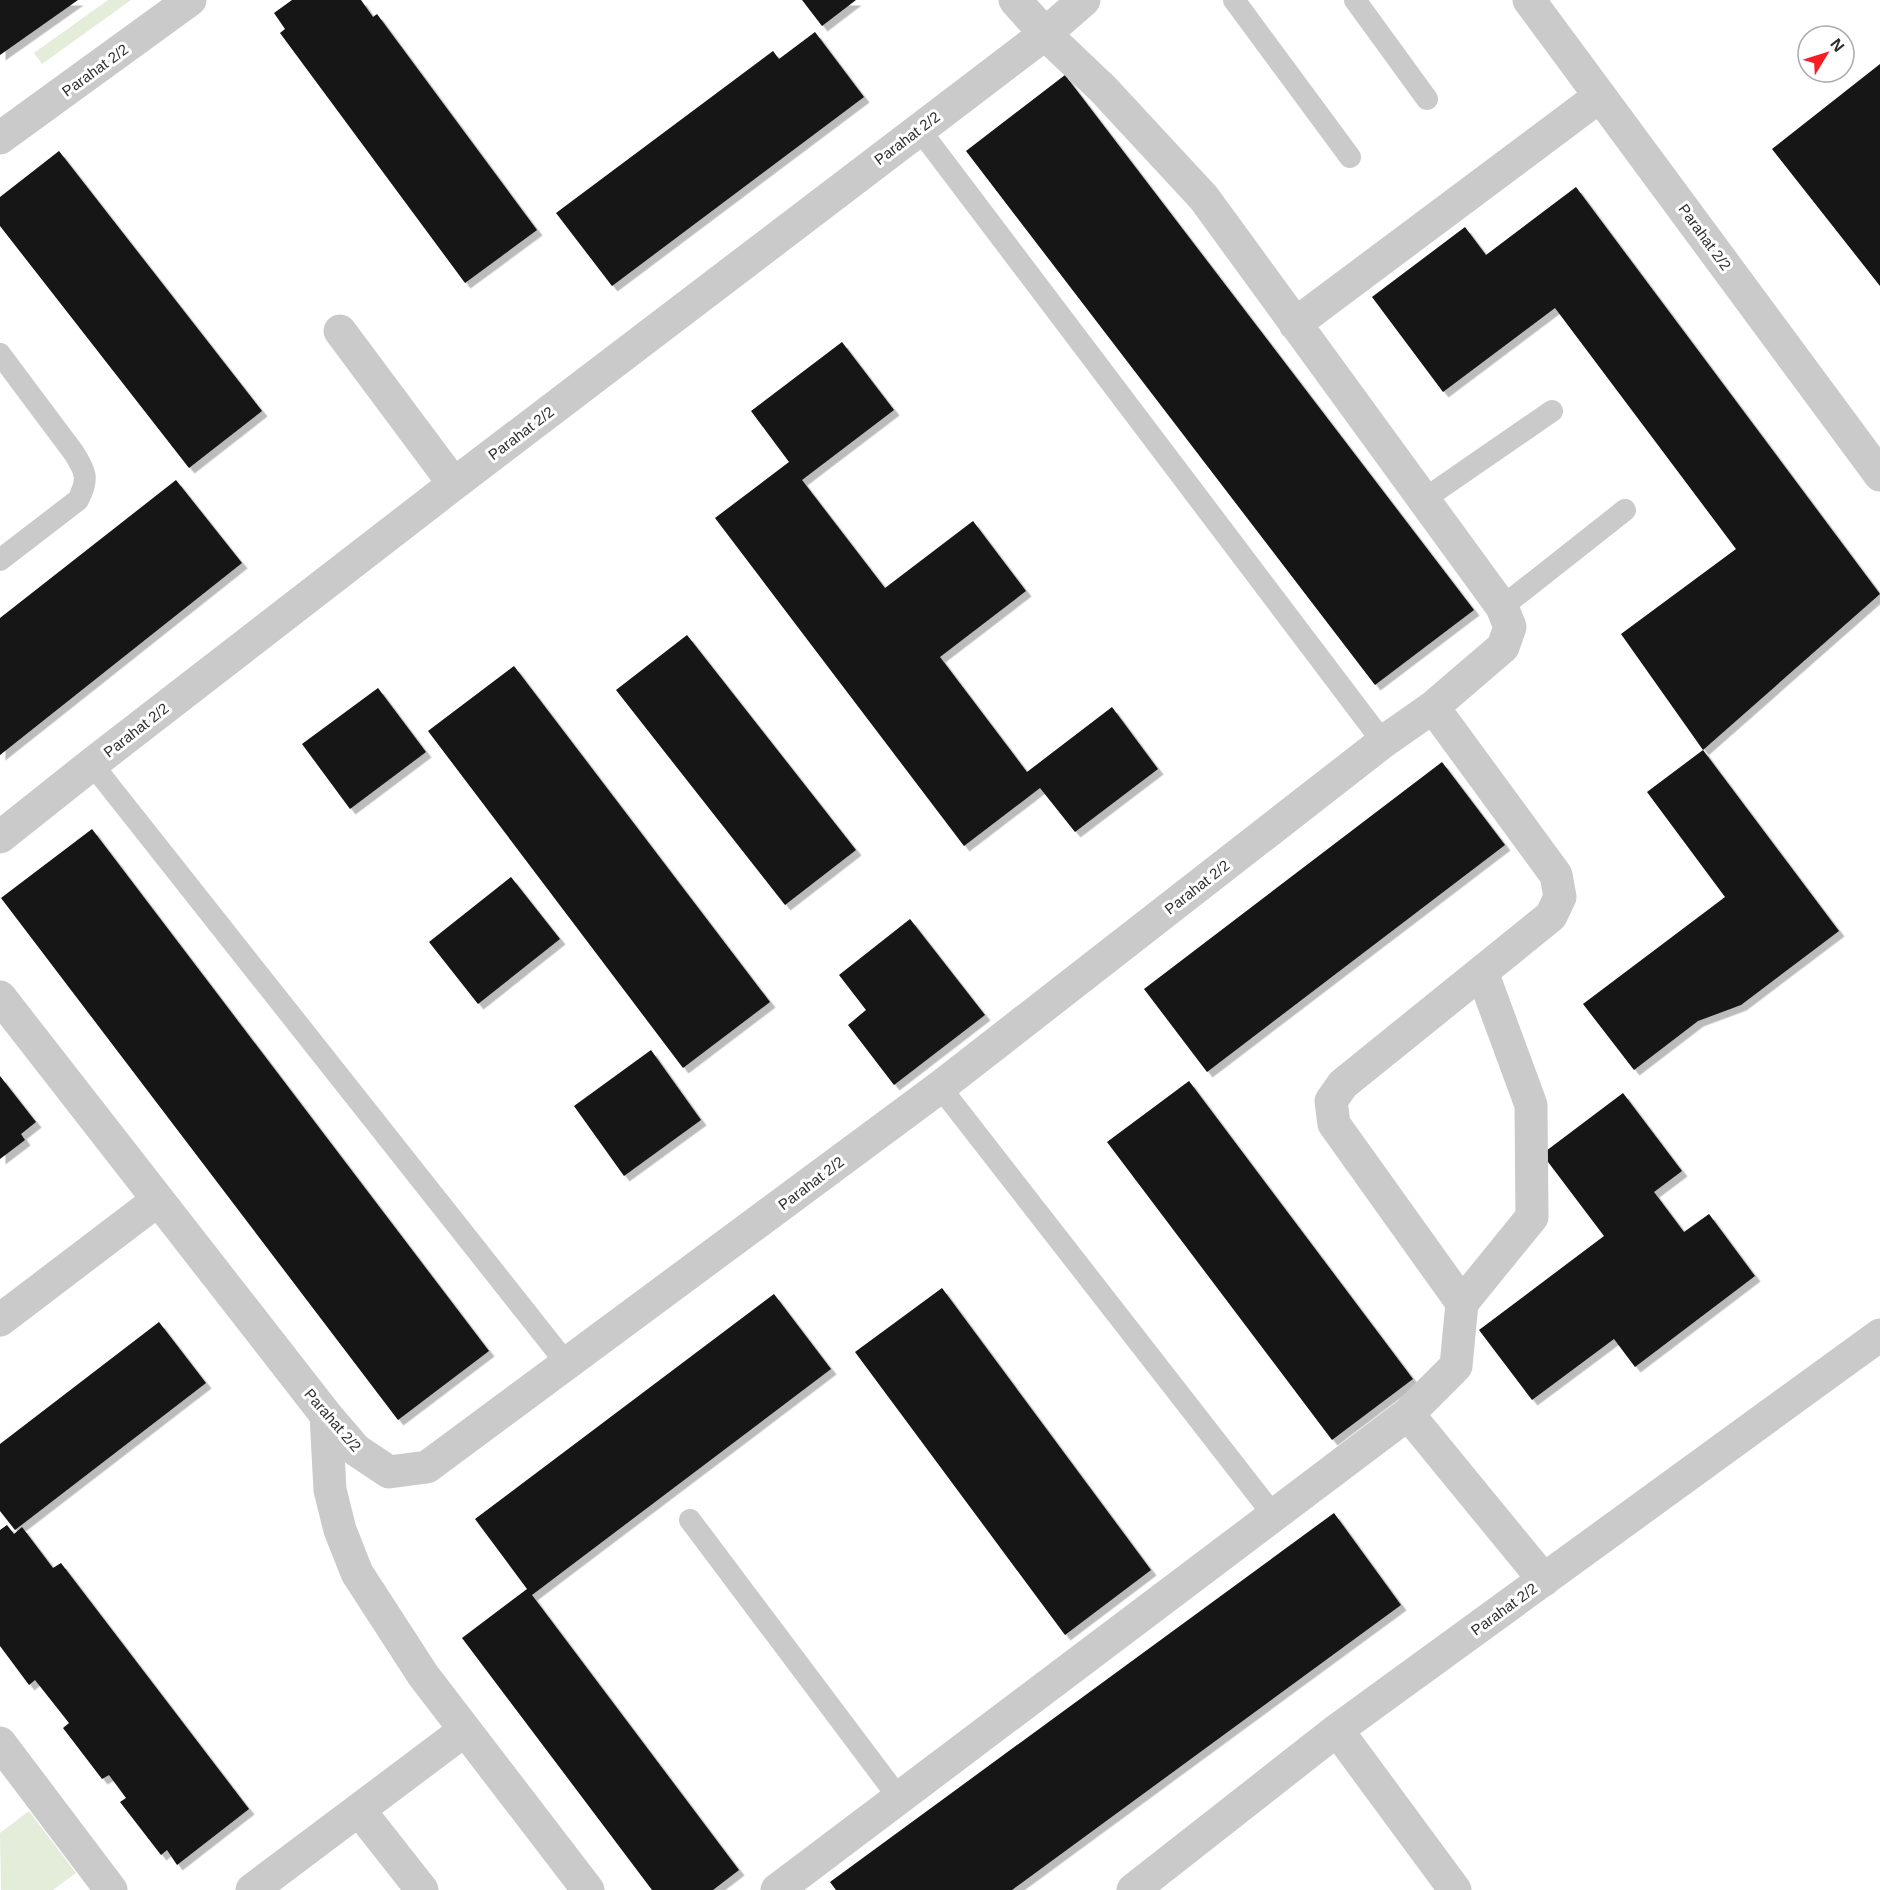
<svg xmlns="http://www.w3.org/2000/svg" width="1880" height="1890" font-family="Helvetica,sans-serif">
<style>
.green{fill:#e3edd9}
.building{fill:#141414;filter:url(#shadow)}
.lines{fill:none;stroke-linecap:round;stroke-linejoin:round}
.service{stroke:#cacaca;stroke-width:22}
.minor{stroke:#cacaca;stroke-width:33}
.labels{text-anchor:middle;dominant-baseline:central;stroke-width:6;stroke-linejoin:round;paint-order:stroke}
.street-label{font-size:15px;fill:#2d2d2d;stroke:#fff}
</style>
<defs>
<filter id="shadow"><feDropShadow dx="5.5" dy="5.5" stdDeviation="0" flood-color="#0004"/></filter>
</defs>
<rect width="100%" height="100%" fill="#fff"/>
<path class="green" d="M108,0H131L42,64L34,53Z
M29,1811L76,1873L53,1890H1L0,1833Z"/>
<path class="building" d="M0,0H78L0,55Z
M292,0H361L373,17L377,14L537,230L465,283L280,33L285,29L274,13Z
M802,0H856L822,26Z
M815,32L864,97L612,286L556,213L773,51L779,59Z
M1880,64V286L1772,149Z
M1065,75L1474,610L1375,685L966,151Z
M59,151L262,411L189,468L0,226V197Z
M1576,187L1880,594L1703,750L1621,634L1736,549L1555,308L1443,392L1372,297L1465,227L1486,255Z
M842,342L894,410L802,480L885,588L973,521L1026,591L940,657L1027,772L1112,707L1158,769L1075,832L1040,788L964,846L715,518L789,462L751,411Z
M176,480L242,563L0,755V618Z
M687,635L856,850L785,905L616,690Z
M514,666L770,1002L683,1068L428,731Z
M378,688L426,752L350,809L302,744Z
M1703,750L1839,931L1741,1005L1698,1021L1634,1070L1583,1004L1725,897L1647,792Z
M1442,762L1505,845L1207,1072L1144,989Z
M92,829L489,1351L398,1420L1,898Z
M511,877L560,939L478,1004L429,942Z
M910,919L985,1015L894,1085L848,1025L866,1010L839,975Z
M651,1050L701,1120L624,1176L574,1106Z
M0,1076L36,1122L21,1134L25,1140L0,1159Z
M1189,1081L1413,1379L1332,1440L1107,1142Z
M1623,1093L1682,1171L1654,1192L1684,1232L1709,1214L1755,1276L1635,1367L1614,1339L1532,1400L1479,1330L1604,1236L1542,1154Z
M942,1288L1151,1570L1065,1635L855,1352Z
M774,1294L831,1369L532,1595L739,1870L713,1890H652L462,1638L527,1589L475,1519Z
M159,1322L206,1383L15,1530L0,1511V1444Z
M1334,1513L1401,1605L1012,1890H836L830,1882Z
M7,1525L14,1534L22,1527L53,1568L61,1563L249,1809L177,1865L167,1850L161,1855L120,1802L126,1798L109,1775L102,1779L63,1728L69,1723L35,1680L29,1685L0,1646V1530Z"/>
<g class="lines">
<path class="service" d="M1234,0L1350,157
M1355,0L1427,99
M919,129L1383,742
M0,354L74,453C86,472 89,479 78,500L0,560
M1423,500L1552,411
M1502,607L1625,510
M92,764L567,1364
M940,1087L1275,1517
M690,1520L899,1798"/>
<path class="minor" d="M1529,0L1880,475
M0,138L190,0
M1295,324L1600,96
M340,331L454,484
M0,837L92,764L454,484L1045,34L1084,0
M0,997L326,1415L356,1450L389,1472L427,1467L940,1087L1383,742L1433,707L1503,647L1510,627L1502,607L1204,198L1103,89L1045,34L1015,0
M1462,1303L1532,1217L1531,1105L1482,972
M0,1320L158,1200
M1408,1414L1456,1366L1462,1303L1334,1124L1331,1101L1343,1084L1551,916L1560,897L1556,875L1433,707
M326,1415L330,1490L340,1530L357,1573L423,1675L588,1890
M1337,1730L1455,1890
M0,1743L111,1890
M359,1810L422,1890
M252,1890L465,1730
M777,1890L1408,1414L1544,1580
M1133,1890L1337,1730L1880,1335"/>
</g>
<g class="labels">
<g class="street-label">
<text transform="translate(95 70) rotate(-36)">Parahat 2/2</text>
<text transform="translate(907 138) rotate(-37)">Parahat 2/2</text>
<text transform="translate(1705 237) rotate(54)">Parahat 2/2</text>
<text transform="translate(521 433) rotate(-37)">Parahat 2/2</text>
<text transform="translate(136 730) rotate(-38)">Parahat 2/2</text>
<text transform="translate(1197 887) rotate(-38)">Parahat 2/2</text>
<text transform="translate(811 1183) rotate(-37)">Parahat 2/2</text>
<text transform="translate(333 1420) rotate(49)">Parahat 2/2</text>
<text transform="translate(1504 1609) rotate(-36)">Parahat 2/2</text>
</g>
</g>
<g transform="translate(1826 54) rotate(52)"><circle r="28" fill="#ffffff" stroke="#ababab" stroke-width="1.5"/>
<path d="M0-4.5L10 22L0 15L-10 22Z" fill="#f71d22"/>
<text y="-9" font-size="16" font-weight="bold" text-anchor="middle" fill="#2d2d2d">N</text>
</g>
</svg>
